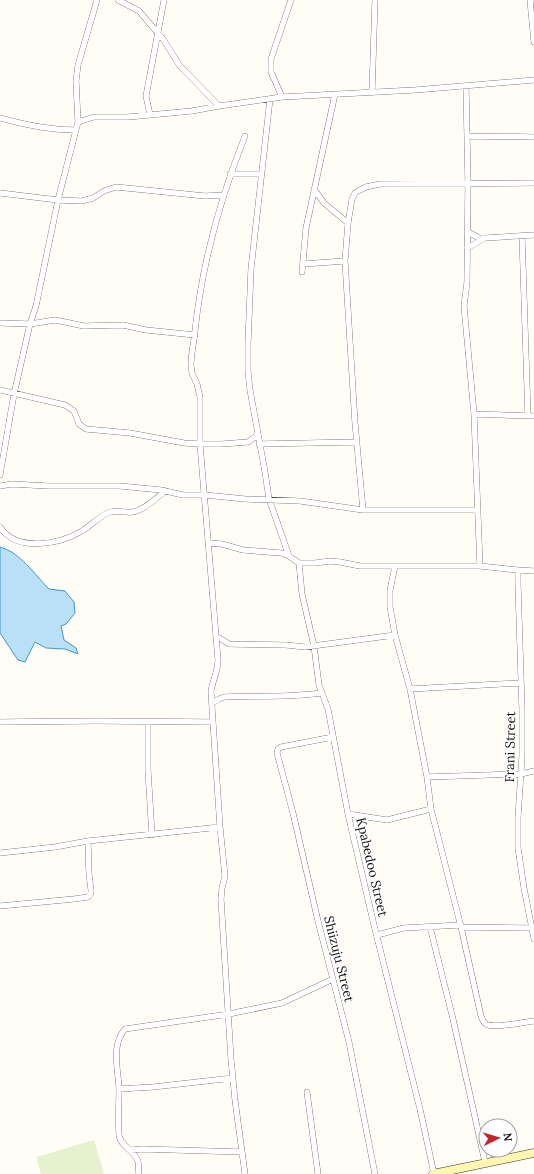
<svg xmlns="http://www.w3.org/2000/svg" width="534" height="1174" font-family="Lora,serif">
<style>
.pitch{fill:#e6f2cf}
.water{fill:#b9e0f7;stroke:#3f96cf}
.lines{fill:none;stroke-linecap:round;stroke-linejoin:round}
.street-casing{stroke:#444;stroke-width:6}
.secondary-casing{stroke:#333;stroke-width:9}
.street{stroke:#fff;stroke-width:5.5}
.secondary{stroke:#fff6b0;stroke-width:8}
.labels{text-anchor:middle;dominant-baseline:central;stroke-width:4;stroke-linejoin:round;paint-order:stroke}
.street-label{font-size:13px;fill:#111;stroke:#fff}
</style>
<rect width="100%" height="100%" fill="#fffdf5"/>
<path class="pitch" d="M94,1140L104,1174H41L36,1157Z"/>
<path class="water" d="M0,547C21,553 34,574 49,589L65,591L74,602L75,613L66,624L61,626L64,640L76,648L78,654L65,649L46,648L35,642L25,662L18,660L0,633Z"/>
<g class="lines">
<defs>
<path id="street" d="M118,0L139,11L163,39L180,66L219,106
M530,0L534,42
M466,86L468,183L467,282L464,306L474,414L480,566
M372,92L375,0
M282,97L271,72V59L291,0
M270,99L251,269L248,343V371L250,390L265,472L269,499L289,556
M150,115L146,96L164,0
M0,118C25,125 49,130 75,130
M78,122L94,117H128L192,111L219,106L282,97L415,90L534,80
M245,136C220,199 202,264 195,331C194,343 191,353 191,365L192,373L197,384L200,397V444L218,660C218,672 212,681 211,692L220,827L225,876L222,888L221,899L231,1059L235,1100L245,1174
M467,136L534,137
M230,174H261
M314,189L324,203L348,223
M0,193L58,200L82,201L93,198L104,191L116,187L205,196L224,195
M468,232L481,239
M522,236L528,416
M467,248L485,238L534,235
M303,264L345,261
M302,272L306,228L335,94
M0,323L30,324L55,320L84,326L123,325L146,330L195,335
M0,390L65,405L74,411L79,424L86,429L130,433L184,443L200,444H222L248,442L258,435
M474,414L534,416
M259,444L357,442
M0,475L14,394L30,324L36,306L58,200L78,122L76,81L78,65L97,0
M0,486L12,484L48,486H120L161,490L183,495H205L245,499L300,501L363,510H478
M363,510L355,423L345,261L348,223L352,199L355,193L360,190L366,187L380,184L534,183
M0,527C17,553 60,544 82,531C91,526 100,515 110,512C117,510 125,513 132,512C143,511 157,498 165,491
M208,543L222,544L243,550L281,553L289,556L299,563H315L330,561L340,562L360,566H480L518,570
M299,563L302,594L314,646L319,685L328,709L348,814L373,921L420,1109L434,1174
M395,566L390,590V607L395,635L410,689L427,777L431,809L461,927L481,1016C482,1019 483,1022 486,1024C493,1029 524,1022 534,1021
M534,571L518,570V585L522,709V756L518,817V848L524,888L534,939
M216,636L229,644L286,645L305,647L395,635
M410,689L521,683
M212,703L219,699L224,697C256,695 289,698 321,693
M0,722L97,721L212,722
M148,722V770L152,835
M333,737L281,747L278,749L277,753L293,813L318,921L349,1042L375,1174
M427,777L521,774L534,771
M348,814L387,820L431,809
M0,853L55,847L88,841L220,827
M0,906L74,899L88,897L91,893V890L89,874L88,841
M430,927L453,1019L485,1162
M461,927L532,928
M377,935L404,928L461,925
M119,1089L153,1087L233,1078
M307,1092L318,1174
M131,1150L142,1149L242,1152
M139,1174C138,1170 139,1165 138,1161C134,1150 120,1146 119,1135C118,1119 119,1104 119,1088C118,1069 111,1045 125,1029L229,1014L282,1003L333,979"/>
<path id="secondary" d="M433,1174L534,1153"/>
</defs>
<use href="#street" class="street-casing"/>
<use href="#secondary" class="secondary-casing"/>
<use href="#street" class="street"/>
<use href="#secondary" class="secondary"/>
</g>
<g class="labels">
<g class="street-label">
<text transform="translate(510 747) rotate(-89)">Frani Street</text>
<text transform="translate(372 867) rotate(77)">Kpabedoo Street</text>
<text transform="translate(339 959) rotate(76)">Shiizuju Street</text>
</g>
</g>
<g transform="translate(498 1138) rotate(85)"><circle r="19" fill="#ffffff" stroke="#a0a0a0"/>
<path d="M0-3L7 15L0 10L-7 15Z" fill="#c4262e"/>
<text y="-6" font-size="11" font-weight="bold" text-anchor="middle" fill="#111111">N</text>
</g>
</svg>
